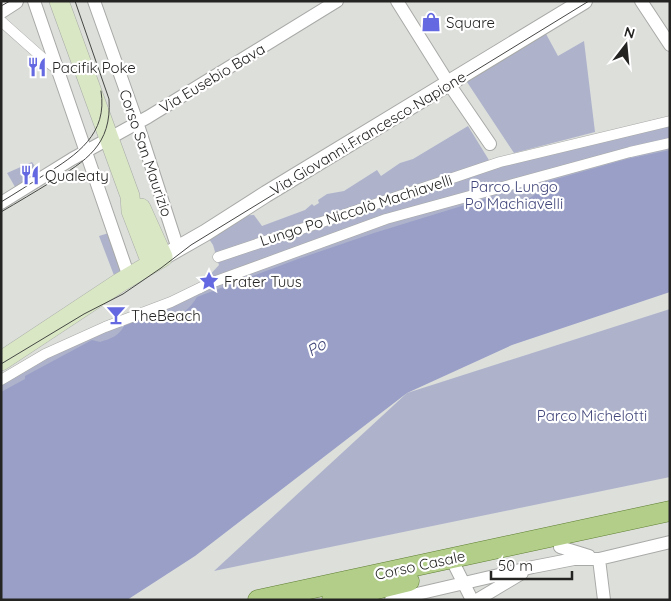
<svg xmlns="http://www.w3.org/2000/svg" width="671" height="601" font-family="Quicksand,sans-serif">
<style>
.green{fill:#aeb3cb}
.water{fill:#999fc6}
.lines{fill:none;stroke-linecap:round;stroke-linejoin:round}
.pedestrian-casing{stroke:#a8aaa7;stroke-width:11}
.minor-casing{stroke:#a8aaa7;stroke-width:14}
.tertiary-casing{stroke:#a8aaa7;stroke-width:18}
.secondary-casing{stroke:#a8aaa7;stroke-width:20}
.primary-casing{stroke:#5f7e32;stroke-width:21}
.pedestrian{stroke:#fff;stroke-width:10}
.minor{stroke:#fff;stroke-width:12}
.tertiary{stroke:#fff;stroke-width:16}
.secondary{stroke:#d9e7c4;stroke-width:19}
.primary{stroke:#b2ce89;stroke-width:20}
.tram{stroke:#464845;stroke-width:1}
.labels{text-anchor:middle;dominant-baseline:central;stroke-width:4.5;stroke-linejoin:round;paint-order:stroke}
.poi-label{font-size:15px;fill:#242523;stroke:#fff;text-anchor:start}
.street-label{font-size:15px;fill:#242523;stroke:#fff}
.park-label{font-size:15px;fill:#42477b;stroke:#fff}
.water-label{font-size:16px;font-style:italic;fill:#3f4478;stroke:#fff}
</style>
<rect width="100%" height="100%" fill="#dddfdb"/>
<path class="green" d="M545,32L558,56L584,41L595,132L514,153L467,82Z
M670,121V166L188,321L1,397V379L45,354L173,305L279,259L208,284L207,278L219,265L213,245L205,233L232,216L254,215L262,226L305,210L312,204L314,206L319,203L318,200L327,194L344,191L377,170L381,176L400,163L413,159L468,126L492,165Z
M32,162L43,178L18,192L7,173Z
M112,232L126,272L115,278L99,236Z
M670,309V477L214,571L407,393Z"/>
<path class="water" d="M670,150V292L512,345L407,393L195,556L127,600H1V392L25,379V376L92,340L100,342C110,339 119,336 124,326L147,316C150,318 154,321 158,321C174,324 190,309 197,297L298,259L374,233L491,197C493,198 495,201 498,202C511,207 540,199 542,183L627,159Z"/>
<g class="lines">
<defs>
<path id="pedestrian" d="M1,21L46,61L57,69
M218,257L500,162L670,121
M1,380L45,354L105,327L171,302L208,284L386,219L630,152L670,143"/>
<path id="minor" d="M34,1L129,277
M94,1L137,122L178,249
M397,1L449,84L490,144
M641,1L670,45
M1,203L72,159L148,117L337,1
M560,547L589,556
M451,558L472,600
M599,559L604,600
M391,600L533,567L574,559H599L670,542
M477,600L522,573"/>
<path id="tertiary" d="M1,10L15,1
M163,257L205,233L266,194L584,1"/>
<path id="secondary" d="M59,1L130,196L131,211L151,263
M1,361L119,283L163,257L141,208"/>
<path id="primary" d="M258,600L670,511
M332,600L409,581"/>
</defs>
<use href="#pedestrian" class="pedestrian-casing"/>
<use href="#minor" class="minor-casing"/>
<use href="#tertiary" class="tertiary-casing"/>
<use href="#secondary" class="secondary-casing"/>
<use href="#primary" class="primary-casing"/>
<use href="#pedestrian" class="pedestrian"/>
<use href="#minor" class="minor"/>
<use href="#tertiary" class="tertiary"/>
<use href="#secondary" class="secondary"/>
<use href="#primary" class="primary"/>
<path class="tram" d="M1,6L10,1
M1,202C16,193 30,184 44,175C77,155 108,134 101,91
M1,212C18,202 35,192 51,182C86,161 112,145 109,99L75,1
M1,364L84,314L123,294L161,268L191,245L589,1"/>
</g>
<defs>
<symbol id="shop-bare" viewBox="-9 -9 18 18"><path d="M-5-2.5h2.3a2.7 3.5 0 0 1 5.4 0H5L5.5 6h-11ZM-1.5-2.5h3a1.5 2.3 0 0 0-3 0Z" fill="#6468e1" stroke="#fff" stroke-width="2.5" paint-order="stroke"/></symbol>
<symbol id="restaurant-bare" viewBox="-9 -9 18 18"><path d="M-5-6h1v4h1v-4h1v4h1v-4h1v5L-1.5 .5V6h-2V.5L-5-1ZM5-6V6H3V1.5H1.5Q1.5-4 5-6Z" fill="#6468e1" stroke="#fff" stroke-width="2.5" paint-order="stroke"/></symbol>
<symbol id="sight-bare" viewBox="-9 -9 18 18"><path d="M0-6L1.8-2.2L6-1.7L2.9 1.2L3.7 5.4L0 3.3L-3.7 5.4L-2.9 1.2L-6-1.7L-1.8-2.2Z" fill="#6468e1" stroke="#fff" stroke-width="2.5" paint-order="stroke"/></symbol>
<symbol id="bar-bare" viewBox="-9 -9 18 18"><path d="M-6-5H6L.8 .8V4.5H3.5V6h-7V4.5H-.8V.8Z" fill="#6468e1" stroke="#fff" stroke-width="2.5" paint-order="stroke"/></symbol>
</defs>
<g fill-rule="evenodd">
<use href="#shop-bare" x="417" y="8" width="28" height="28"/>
<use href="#restaurant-bare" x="23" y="53" width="28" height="28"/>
<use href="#restaurant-bare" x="16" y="161" width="28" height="28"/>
<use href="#sight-bare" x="195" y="267" width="28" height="28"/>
<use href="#bar-bare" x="102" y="301" width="28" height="28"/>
</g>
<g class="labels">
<g class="poi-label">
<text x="446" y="22">Square</text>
<text x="52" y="67">Pacifik Poke</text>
<text x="45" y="175">Qualeaty</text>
<text x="224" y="281">Frater Tuus</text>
<text x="131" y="315">TheBeach</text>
</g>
<g class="street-label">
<text transform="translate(212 78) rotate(-31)">Via Eusebio Bava</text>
<text transform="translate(368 133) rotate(-31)">Via Giovanni Francesco Napione</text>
<text transform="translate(146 153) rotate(71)">Corso San Maurizio</text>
<text transform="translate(356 210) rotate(-18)">Lungo Po Niccolò Machiavelli</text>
<text transform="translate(420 565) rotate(-12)">Corso Casale</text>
</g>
<g class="park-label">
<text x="514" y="186">Parco Lungo<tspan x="514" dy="17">Po Machiavelli</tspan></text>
<text x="592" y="415">Parco Michelotti</text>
</g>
<g class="water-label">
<text transform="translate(316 347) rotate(-31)">Po</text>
</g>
</g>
<rect width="671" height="601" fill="none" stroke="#242523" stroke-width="5"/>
<g transform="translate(626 45) rotate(16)" stroke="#ffffff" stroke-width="4" paint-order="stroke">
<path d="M0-4L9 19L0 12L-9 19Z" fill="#242523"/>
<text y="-8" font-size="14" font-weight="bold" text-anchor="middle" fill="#242523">N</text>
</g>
<path d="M491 571v8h81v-8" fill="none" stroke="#242523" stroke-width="2.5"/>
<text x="498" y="571" font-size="15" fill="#242523" stroke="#ffffff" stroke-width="4" paint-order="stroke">50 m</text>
</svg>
